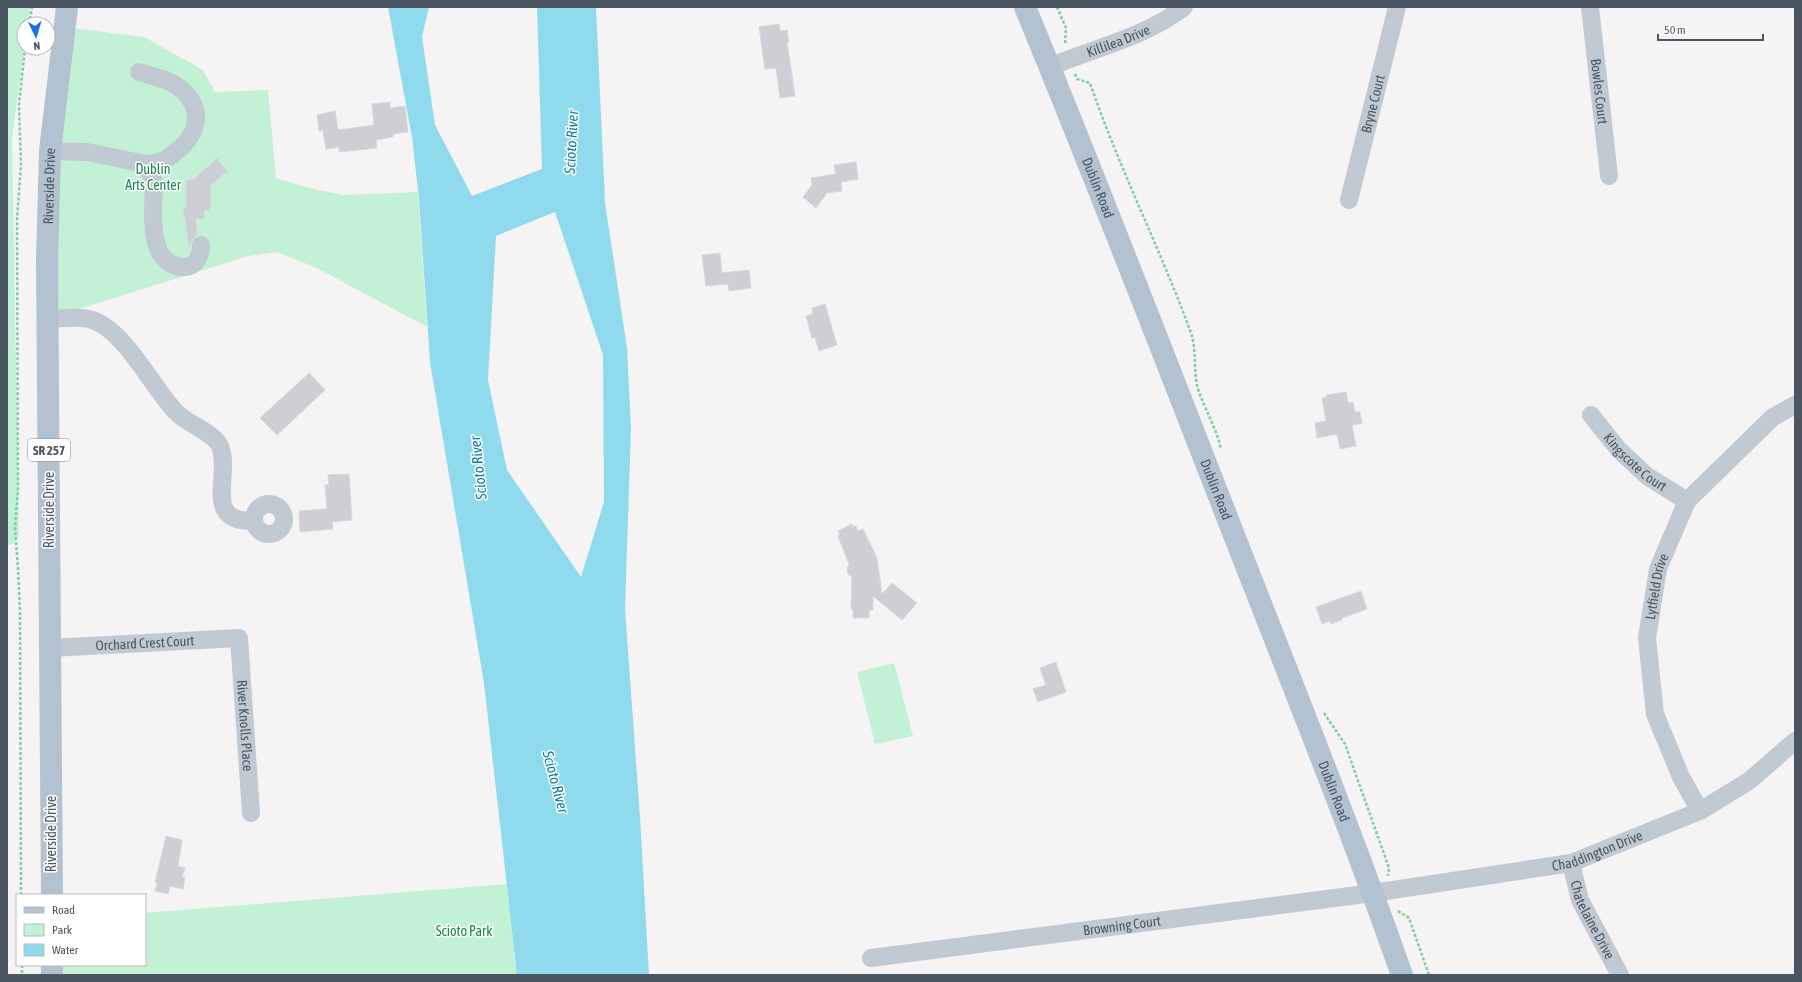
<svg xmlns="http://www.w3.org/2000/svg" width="1802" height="982" font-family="'Asap Condensed',sans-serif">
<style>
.green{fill:#c3f1d5}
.water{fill:#90daee;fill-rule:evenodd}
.building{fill:#cdcfd5;stroke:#d7d9de}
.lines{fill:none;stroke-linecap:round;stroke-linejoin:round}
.path{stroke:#7ad0a6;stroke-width:2.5;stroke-dasharray:3 2;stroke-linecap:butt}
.minor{stroke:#c1cad2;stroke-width:18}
.major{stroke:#b3c2d1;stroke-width:22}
.labels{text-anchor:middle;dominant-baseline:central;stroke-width:3;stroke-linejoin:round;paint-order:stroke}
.shield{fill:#fff;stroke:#808990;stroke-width:1}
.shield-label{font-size:13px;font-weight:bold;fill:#4a5661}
.street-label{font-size:14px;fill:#4a5661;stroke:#fff}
.park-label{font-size:14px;fill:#17864f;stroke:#fff}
.water-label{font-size:15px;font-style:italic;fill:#0c7c9b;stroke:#fff}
</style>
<rect width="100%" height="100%" fill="#f5f3f3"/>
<path class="green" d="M7,7H30L28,24H24V48L12,139L19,536L13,544L7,545Z
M64,27L144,37L203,70L215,92L268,90L276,178L309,188L343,195L418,192L427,327L317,268L277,252L248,256L47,319Z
M894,663L913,736L875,744L857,672Z
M507,884L517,975H52V965H145V913Z"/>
<path class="water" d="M388,7H429L422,37L435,125L472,196L542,169L537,7H596L605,203L627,348L631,428L625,609L640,817L649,975H517L484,683L430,362L419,199L412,137ZM555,212L603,355L604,502L581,577L507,470L488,380L496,236Z"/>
<path class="building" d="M779,24L780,31L787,30L789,42H787L795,96L780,98L776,68L765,69L759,27Z
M390,102V108L405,106L408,132L393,134V137L376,140L377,148L339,152V147L326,149L323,130L319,131L317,115L335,111L338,130L374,125L372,104Z
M217,158L227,171L211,185L210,211L205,210L204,219H196L197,235L193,239L189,247L183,207H186V180L194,179Z
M856,162L858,179L841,182L842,191L827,193L816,208L803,197L812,185L811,178L836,174L834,165Z
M720,253L722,273L749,270L751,288L729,291L728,284L706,286L702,255Z
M825,304L837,345L819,351L815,337L812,338L806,316L813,314L812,308Z
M309,373L325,390L277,435L260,418Z
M1346,392L1348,403L1353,402L1355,412H1360L1362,423L1352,425L1356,446L1340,449L1337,434L1317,438L1315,423L1326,421L1322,398L1327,397L1326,395Z
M349,474L352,520L332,522L333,529L300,532L299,511L327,509L325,485H329L328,475Z
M852,524L853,527L856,526L858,531L863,529L877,558L882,594L892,583L917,603L902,620L873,596V610H869V618H853V610L851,608L852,577L848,574L847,570L849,564L838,536L840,535L838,531Z
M1361,591L1367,609L1342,618V620L1331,624L1330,621L1322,624L1316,607Z
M1056,662L1066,692L1038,702L1033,689L1046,685L1040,668Z
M166,836L182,840L178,866L185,868L182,877H185L183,889L170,886L168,894L155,891L157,883H155Z"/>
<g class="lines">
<path class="path" d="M1057,7L1066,28L1065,44
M29,24L32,7
M1075,74L1077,79L1090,83C1119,168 1160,248 1191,333C1197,351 1193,371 1198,389C1205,410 1216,427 1221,449
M1324,713L1345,744L1389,868L1388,876
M21,895L20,612L18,568L15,528L18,490L17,219L21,164L19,105L25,48
M1398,911L1409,918L1429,975
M22,965V975"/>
<g class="minor">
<path id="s1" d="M1590,7L1609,176"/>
<path id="s2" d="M1049,67C1092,49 1148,36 1184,7"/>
<path d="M139,72C155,77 177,81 188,96C204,117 194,137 177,151C165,161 156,166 141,163"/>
<path d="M50,151L87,152L141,163L150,173L153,178C155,201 150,224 157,246C166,273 201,276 201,245"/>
<path id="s3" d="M1349,200L1397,7"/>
<path d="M47,319C60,319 76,316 89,319C124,327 152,388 177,413C188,424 214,433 220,446C232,475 201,522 254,521"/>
<path id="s4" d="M1591,415L1619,450L1647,476L1687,501"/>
<circle cx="269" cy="519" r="15"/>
<path id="s5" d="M51,648L239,638L251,813"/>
<path id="s6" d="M1700,811L1681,777L1655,714L1647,638L1658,569L1687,501L1773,417L1795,405"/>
<path id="s7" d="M1571,863L1580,900L1620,975"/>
<path id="s8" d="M871,958L1373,893L1571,863L1700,811L1749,781L1795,741"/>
</g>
<g class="major">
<path id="s9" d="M1025,7C1094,174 1159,343 1225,512C1285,666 1347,819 1402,975"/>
<path id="s10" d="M52,895L47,260L50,151L67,7"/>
<path d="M52,965V975"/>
</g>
</g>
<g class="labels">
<rect class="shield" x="28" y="439" width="42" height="22" rx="3"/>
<g class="shield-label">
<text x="49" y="450">SR 257</text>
</g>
<g class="street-label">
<text stroke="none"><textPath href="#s2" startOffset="74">Killilea Drive</textPath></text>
<text stroke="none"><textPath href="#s1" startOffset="85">Bowles Court</textPath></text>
<text stroke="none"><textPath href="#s3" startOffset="99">Bryne Court</textPath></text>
<text stroke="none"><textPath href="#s10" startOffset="709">Riverside Drive</textPath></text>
<text stroke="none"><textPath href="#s9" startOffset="195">Dublin Road</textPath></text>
<text stroke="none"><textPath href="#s4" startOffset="65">Kingscote Court</textPath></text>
<text stroke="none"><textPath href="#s9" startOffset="519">Dublin Road</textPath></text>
<text transform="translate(49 510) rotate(-90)">Riverside Drive</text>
<text stroke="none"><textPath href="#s6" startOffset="236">Lytfield Drive</textPath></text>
<text stroke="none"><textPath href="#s5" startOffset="94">Orchard Crest Court</textPath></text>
<text stroke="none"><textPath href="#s5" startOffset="276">River Knolls Place</textPath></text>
<text stroke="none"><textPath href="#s9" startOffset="843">Dublin Road</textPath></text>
<text transform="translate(51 834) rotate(-90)">Riverside Drive</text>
<text stroke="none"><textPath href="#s8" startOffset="735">Chaddington Drive</textPath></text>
<text stroke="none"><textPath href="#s7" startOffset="61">Chatelaine Drive</textPath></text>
<text stroke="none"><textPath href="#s8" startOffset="253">Browning Court</textPath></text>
</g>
<g class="park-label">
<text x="153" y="169">Dublin<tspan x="153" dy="16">Arts Center</tspan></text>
<text x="464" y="931">Scioto Park</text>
</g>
<g class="water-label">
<text transform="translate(571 142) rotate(-87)">Scioto River</text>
<text transform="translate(478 468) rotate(-96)">Scioto River</text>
<text transform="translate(556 782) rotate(75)">Scioto River</text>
</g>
</g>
<rect width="1802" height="982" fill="none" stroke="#4a5661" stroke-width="16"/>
<rect x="16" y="894" width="130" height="72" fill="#ffffff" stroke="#b7bbc0"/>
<rect x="24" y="907" width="20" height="6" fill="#b3c2d1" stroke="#b7bbc0"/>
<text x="52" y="914" font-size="12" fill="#4a5661">Road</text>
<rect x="24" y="924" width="20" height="12" fill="#c3f1d5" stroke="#b7bbc0"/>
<text x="52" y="934" font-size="12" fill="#4a5661">Park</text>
<rect x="24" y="944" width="20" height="12" fill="#90daee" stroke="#b7bbc0"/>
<text x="52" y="954" font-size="12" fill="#4a5661">Water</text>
<g transform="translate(36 36) rotate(175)"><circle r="19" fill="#ffffff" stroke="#b7bbc0"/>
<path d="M0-3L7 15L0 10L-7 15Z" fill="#1a73e8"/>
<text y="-6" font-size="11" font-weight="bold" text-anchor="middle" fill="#4a5661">N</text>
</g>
<path d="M1658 34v6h105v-6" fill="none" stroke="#4a5661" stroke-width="2"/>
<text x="1664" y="34" font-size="12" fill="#4a5661" stroke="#ffffff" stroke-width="3" paint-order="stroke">50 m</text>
</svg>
